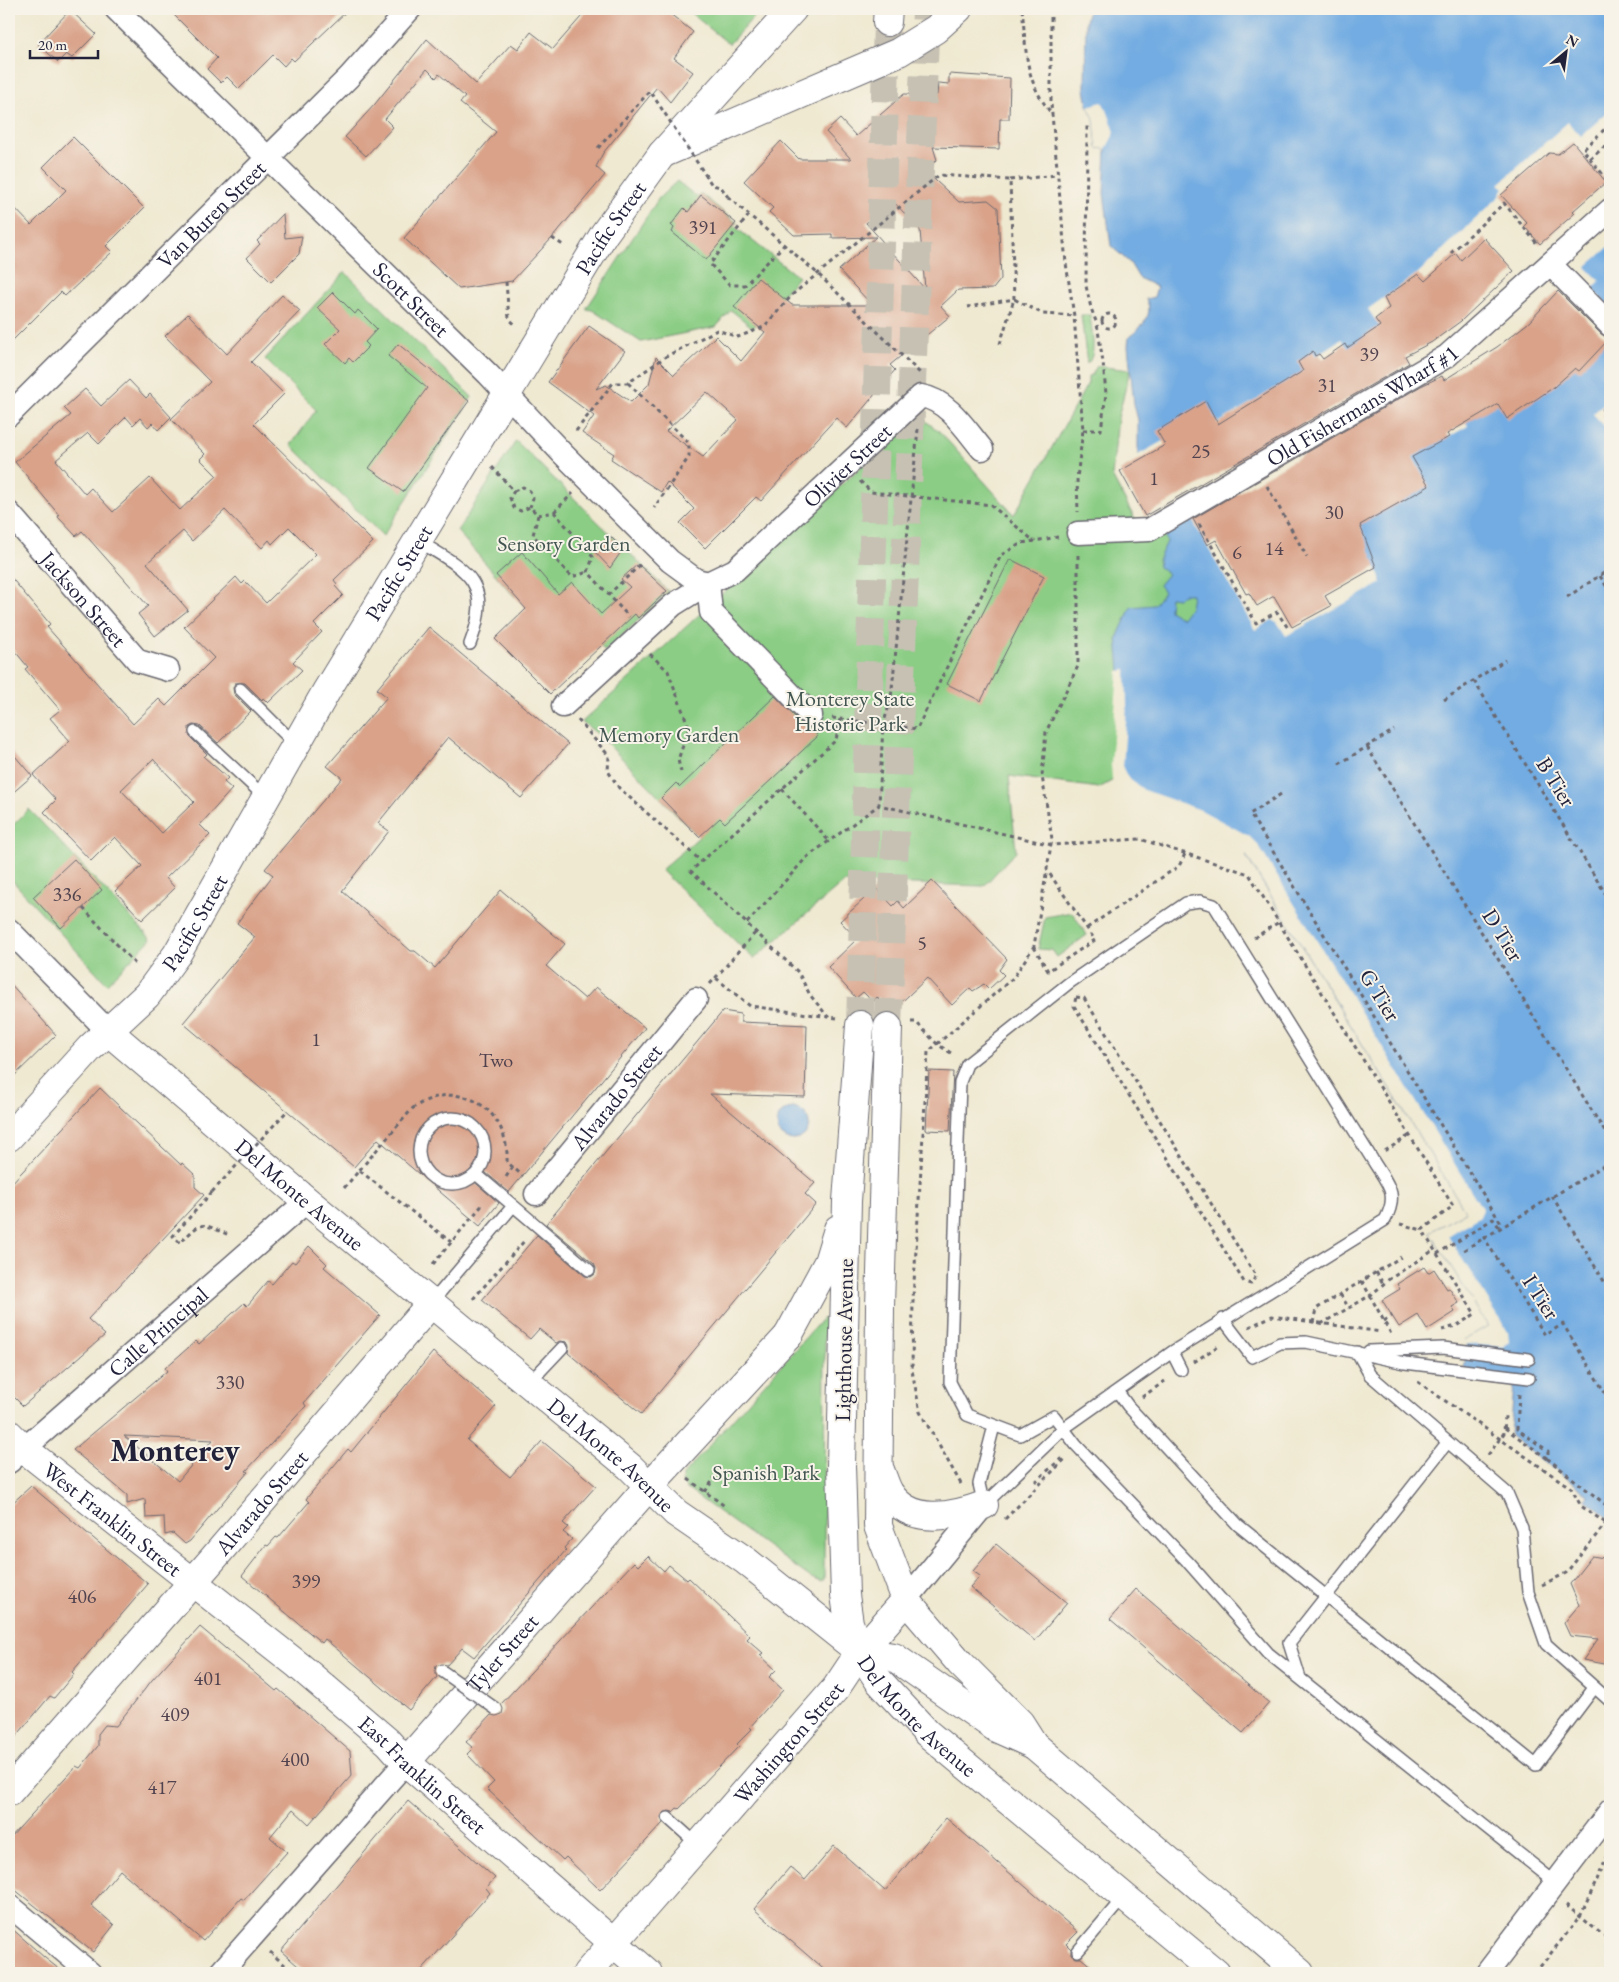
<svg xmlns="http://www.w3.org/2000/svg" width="1619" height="1982" font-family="'EB Garamond',serif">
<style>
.green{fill:#8bcd85;stroke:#567860}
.water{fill:#72ace2;stroke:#4a678e;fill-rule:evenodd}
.pier{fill:#efe9d1}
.building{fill:#d9a289;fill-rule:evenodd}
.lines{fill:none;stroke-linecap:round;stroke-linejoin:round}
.primary-tunnel{stroke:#c6c1b3;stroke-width:28;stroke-dasharray:28 14;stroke-linecap:butt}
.lane-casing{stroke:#6a6870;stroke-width:14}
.street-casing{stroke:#6a6870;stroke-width:25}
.secondary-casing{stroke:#6a6870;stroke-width:30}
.primary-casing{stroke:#6a6870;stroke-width:30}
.path{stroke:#6a6870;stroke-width:3;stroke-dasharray:4 4;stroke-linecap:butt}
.lane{stroke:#fff;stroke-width:11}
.street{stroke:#fff;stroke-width:22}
.secondary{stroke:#fff;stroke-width:28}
.primary{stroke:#fff;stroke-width:28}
.lane-bridge-casing{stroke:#6a6870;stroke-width:14;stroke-linecap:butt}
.path-bridge{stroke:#6a6870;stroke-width:3;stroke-dasharray:4 4;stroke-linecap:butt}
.lane-bridge{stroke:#fff;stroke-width:11}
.labels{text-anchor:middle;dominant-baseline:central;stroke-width:4;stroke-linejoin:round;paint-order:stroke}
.number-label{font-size:20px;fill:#50424e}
.street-label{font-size:22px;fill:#22223b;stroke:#f7f3e8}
.park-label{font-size:22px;fill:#425551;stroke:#f7f3e8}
.town-label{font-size:32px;font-weight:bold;fill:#22223b;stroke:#f7f3e8}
</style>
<rect width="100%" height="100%" fill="#f7f3e8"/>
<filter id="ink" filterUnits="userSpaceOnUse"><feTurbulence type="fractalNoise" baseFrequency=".02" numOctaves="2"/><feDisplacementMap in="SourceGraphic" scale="10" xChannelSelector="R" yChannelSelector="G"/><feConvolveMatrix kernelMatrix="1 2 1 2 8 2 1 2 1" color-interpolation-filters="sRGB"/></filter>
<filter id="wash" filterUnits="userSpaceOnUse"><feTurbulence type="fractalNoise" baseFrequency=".0096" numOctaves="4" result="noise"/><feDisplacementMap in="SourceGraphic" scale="20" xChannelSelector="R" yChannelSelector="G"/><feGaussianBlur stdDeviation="1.12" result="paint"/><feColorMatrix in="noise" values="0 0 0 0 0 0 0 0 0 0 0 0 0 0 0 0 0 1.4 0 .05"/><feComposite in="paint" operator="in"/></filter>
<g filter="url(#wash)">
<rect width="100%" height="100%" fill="#efe9d1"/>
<path class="green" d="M686,9H761L729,44Z
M677,181L698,198L701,194L737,223L734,226L798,277L753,328L731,310L716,327L641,342L592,310L586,309L659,198Z
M345,272L472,397L383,536L291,445L316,410L265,359Z
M1081,315H1090C1091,327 1098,355 1087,364Z
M1097,366L1130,370L1118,418L1112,476L1147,542L1192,519L1198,733L1099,788L1009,776L1016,851L984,886L844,882L754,959L661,870L699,837L599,735L582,722L912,420L923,419L940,432L1014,515L1088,383V376L1092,375Z
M516,441L669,592L605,651L537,576L515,597L457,531Z
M29,809L151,939L107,984L9,877V829Z
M1072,912L1087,935L1057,957L1052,950L1038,949L1045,917Z
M823,1318L825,1322L824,1579L822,1582L811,1578L687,1489L682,1482L683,1475Z"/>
<path class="water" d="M1089,9H1610V1519L1585,1499L1588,1495L1510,1436L1514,1385L1463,1379L1467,1345L1464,1340L1488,1326L1430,1232L1466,1212L1245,854L1115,788L1120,671L1117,638L1131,607L1154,605L1164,592L1159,585L1168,574L1159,567L1158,560L1167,542L1138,455V420L1134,404L1128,346L1129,337C1141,328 1155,315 1146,299L1154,297L1157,287L1139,278L1130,263L1111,246L1104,193L1106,149L1097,148L1094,118L1088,106L1085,89L1086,21ZM1183,594H1192L1190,607L1182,618L1169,610L1170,597L1178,598Z
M777 1124a16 16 0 1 1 32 0a16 16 0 1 1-32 0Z"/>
<path class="pier" d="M1102,102L1107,110L1115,132L1106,149L1097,148L1094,118L1088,106Z
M1610,110V246L1586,267L1600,281L1592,289L1610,308V344L1607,341L1579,371L1575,368L1554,387L1507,419L1498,404L1466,422L1468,426L1413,457L1429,486L1360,524L1382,583L1286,636L1277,622L1272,620L1255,630L1192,520L1162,536L1136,456L1163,441L1157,431L1206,401L1218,423L1303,371L1298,362L1313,351L1316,356L1342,339L1348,348L1379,326L1368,309L1418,273L1501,195L1500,193L1504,188L1499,184L1568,122L1581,136Z
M1610,397V432L1593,414Z
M1126,670L1127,705L1123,768L1128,778L1144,790L1201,810L1249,836L1258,845L1483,1210L1480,1216L1448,1236L1508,1332L1509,1341L1504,1347L1464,1344L1462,1338L1464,1340L1488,1326L1430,1232L1466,1212L1246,855L1243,856L1133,809L1123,803L1113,789L1111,765L1118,671Z"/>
<g id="blocks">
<path class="building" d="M168,9H349L294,61L291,58L284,66L273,55L239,89L227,77L221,83L207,69L217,58Z
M588,9H642L644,11L664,9L693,32L674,58L693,72L670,102L657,87L603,153L596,167L605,175L552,238L512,281L459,289L404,238L496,132L460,103L465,97L439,74L436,78L427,69L385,119L393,127L366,156L345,137L375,104L427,39L476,84L511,44L518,49L531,32L553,49Z
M70,10L96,34L72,58L66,54L58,62L38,44Z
M949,74L1010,78L1009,119H1000L999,149L933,147L937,160L925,171L959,202L988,200L998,208L1001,279L993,289L958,290L941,306L950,316L890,365L895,370L847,428L836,418L761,501L756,497L705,548L680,523L694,509L667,482L661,492L611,459L614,454L582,433L594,416L548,382L589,326L625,351L596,389L606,385L631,402L649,384L656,357L674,375L716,336L741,361L765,332L734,307L758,278L792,305H872L839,270L876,237L832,238V234L794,235L769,212L773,208L744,181L781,141L799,159H851L826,132L840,119L856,136L904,94L937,95L938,83L949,84ZM892,200L920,230L925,289L866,223ZM707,392L738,420L703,457L666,431Z
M73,137L144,208L106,246L112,252L65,296L61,292L9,344V202L31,225L66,190L43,167Z
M1573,142L1606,182L1573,211L1575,213L1540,244L1524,226L1527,223L1501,195L1549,153L1558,154Z
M701,195L736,223L706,260L672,232L674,228L671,225L684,208L688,212Z
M283,214L285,238L302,236L299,254L271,282L247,258L260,244L257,241Z
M1484,238L1514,271L1461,321L1432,342L1405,356L1409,363L1145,516L1120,471L1165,445L1157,431L1206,401L1218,424L1303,371L1298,362L1313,351L1315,356L1319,354L1323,359L1345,344L1347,348L1380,326L1375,319L1389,308L1384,298L1418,274L1425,281L1456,253L1461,260Z
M1558,291L1601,334L1609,339L1579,371L1575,368L1554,387L1507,419L1498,404L1447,434L1449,437L1412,457L1429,486L1360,525L1376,567L1325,596L1331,606L1292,627L1274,596L1257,606L1249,593L1246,594L1216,540L1207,545L1193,519L1421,386L1442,376L1444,380L1497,347L1528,323Z
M333,292L355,314L358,310L377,329L365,342L369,346L353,362L349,358L345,363L325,344L340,329L317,308Z
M282,295L300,311L251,362L284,394L254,424L373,542L334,580L337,584L335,586L343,595L314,624L322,632L293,662L302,670L268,703L263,698L262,700L245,683H235L233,688L234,694L251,711L218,743L200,726L193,725L189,727L190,737L207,754L204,757L228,778L224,782L232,789L200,825L210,835L166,878L175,888L142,920L115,891L142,866L115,837L91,861L44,812L56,800L33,775L70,741L50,718L60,710L25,669L28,667L9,644V575L50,624L47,627L133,724L159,699L166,706L214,658L184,627L236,577L242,584L245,581L266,603L316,554L289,527L272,544L269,540L262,548L225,510L192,541L183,531L147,563L188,610L155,636L138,614L148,606L82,531L76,536L58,517L59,515L15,462L71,415L64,408L85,389L101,406L129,380L146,398L150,394L171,417L158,430L152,423L148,427L140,418L133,425L126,417L99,444L88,433L56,460L85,494L91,488L113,512L150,478L180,510L217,476L200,459L205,454L171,419L210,382L165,336L188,314L227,354ZM153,759L194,802L162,833L121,790Z
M398,344L469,401L403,492L369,468L427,388L388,356Z
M610,536L623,549L610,568L594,551Z
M522,552L558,594L572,582L601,614L630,587L621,579L638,564L667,591L638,618L635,614L550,694L495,639L526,609L496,575Z
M1010,559L1044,576L981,701L947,684Z
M429,627L568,744L521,798L448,737L378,823L389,831L342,891L411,951H415L435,968L501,890L565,944L546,966L585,999L596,987L645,1028L509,1192L480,1168L474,1167L470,1170L471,1179L499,1203L480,1226L378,1139L354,1167L183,1023L255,937L237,923L273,875L265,869L342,778L327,766L387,697L377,689Z
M775,696L802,724L810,728L818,736L725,823L720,818L699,837L661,798L676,783L680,787Z
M9,749L32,776L9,796Z
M74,859L102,890L61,928L33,897Z
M932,881L1007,959L999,970L1004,975L989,989L984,984L973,991L970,988L952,1005L927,978L891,1012L877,997L873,1002L863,992L856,998L828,967L857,939L840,921L876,888L893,906L898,901L904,908Z
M9,982L56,1035L9,1081Z
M723,1011L741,1014V1022L807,1025L805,1097L710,1094L815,1183L805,1194L816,1204L641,1414L568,1353L569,1346L567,1342L560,1341L556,1343L539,1329L530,1339L482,1300L537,1235L585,1276L591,1277L595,1274L596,1268L594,1264L546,1224Z
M929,1071L953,1072L950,1131L926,1130Z
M100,1088L181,1165L182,1163L195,1175V1187L204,1195L88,1319L105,1335L23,1406L9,1392V1186Z
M309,1246L327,1264L324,1267L380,1315L304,1403L306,1406L246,1471L248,1472L190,1541L185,1544L173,1533L165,1535L164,1517L146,1518L145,1499L127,1504V1495L73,1450L167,1371L165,1368L196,1341L199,1344L244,1303L247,1306L268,1281L272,1284L292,1261L295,1263ZM124,1436L213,1440L178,1481Z
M1424,1267L1428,1273L1434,1269L1447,1289L1449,1288L1459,1303L1452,1307L1455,1312L1427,1330L1418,1315L1399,1327L1382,1300L1400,1289L1397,1284Z
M433,1352L496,1406L467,1440L510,1477L542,1441L596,1486L563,1523L568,1527L563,1532L572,1539L564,1548L566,1550L474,1657L462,1648L447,1665L442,1664L436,1666L435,1671L437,1677L409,1710L325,1639L322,1643L242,1576L266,1545L268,1546L276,1537L278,1538L309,1502L306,1499L348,1449L351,1452Z
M31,1486L148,1584L72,1672L74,1674L54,1698L50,1696L9,1745V1506Z
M996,1544L1067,1603L1035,1641L970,1587L980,1576L973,1571Z
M648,1556L664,1571L669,1565L687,1580L689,1578L750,1636L747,1639L763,1653L760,1655L776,1670L769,1677L783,1690L750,1727L752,1729L737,1744L739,1746L679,1809L677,1808L673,1812L669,1811L663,1813L661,1817L663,1823L600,1890L566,1857L563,1860L487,1789L494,1782L467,1754L473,1748L466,1742L491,1715L496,1716L502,1714L503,1709L501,1704L634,1562L638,1566Z
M1592,1556L1610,1559V1665L1583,1660L1598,1639L1570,1636L1564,1623L1579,1605L1570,1584Z
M1136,1589L1269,1703L1243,1733L1110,1619Z
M200,1627L276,1691L278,1689L350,1751L352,1775L309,1824L293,1809L270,1837L287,1852L244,1900L241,1898L203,1941L120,1870L91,1905L114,1925L93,1952L9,1885V1839L76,1766L80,1768L98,1746V1734L105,1725L116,1726L152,1680Z
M408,1801L495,1878L486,1888L490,1893L419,1973H306L281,1951Z
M946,1818L1078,1932L1066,1944L1071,1949V1954L1076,1958H1081L1099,1973H828L754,1909L790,1867L805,1880L834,1846L885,1891Z
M9,1926L45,1958L64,1973H17L9,1966Z"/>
</g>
</g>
<g filter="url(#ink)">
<use href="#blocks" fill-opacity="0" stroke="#6a6870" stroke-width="1"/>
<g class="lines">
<path class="primary-tunnel" d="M860,1025L887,22
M888,1027L926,9"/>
<defs>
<path id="lane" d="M418,541C467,570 494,582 470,644
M240,689L295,744
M195,732L265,797
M419 1151a33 33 0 1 1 66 0a33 33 0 1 1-66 0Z
M476,1174L589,1270
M432,1302L513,1206
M1223,1319L1252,1357L1280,1343L1306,1342L1405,1363L1529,1378
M1369,1351L1443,1348L1529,1359
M1172,1352L1181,1370
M1357,1352L1370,1375L1507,1493L1522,1528L1528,1592L1546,1644L1610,1701
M529,1383L562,1348
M1117,1391L1128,1406L1238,1525L1536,1765L1594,1688
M994,1426L979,1484L984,1505L1063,1429L1172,1352L1385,1220C1400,1192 1386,1183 1372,1159L1214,905L1200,901L1186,903L1069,983L967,1064L960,1082L950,1382L967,1415L1020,1435L1054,1416L1076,1445L1187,1561L1268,1653L1556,1883
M1300,1678L1289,1643L1447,1443
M668,1818L698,1845
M1078,1951L1123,1898"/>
<g id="street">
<path id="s1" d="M116,9L488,374L562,453L670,561L696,580L708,583"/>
<path d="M1550,264L1610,325"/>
<path id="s2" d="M9,415L349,77L410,9"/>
<path id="s3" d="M9,513L138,661L168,670"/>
<path id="s4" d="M1078,533L1149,530L1447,356L1610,210"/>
<path d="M708,583L711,612L811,715"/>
<path id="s5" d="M563,706L673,605L708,583L735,570L921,396C948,400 966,430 982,449"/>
<path d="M9,930L108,1031"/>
<path id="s6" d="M536,1194L696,999"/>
<path id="s7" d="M9,1462L307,1201"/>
<path d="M906,1600L984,1505"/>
<path d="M9,1905L90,1973"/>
<path d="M220,1973L406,1762"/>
<path d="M1487,1973L1610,1811"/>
</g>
<g id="secondary">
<path id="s8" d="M108,1031L307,1201L630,1467L676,1513L746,1561L860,1652"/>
<path id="s9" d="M9,1137L90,1048L147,995L177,954L327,690L604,234L662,154L793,9"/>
<path id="s10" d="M9,1434L24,1449L298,1665L388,1742L406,1762L648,1973"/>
<path id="s11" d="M406,1762L649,1486L788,1336"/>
<path id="s12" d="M9,1792L212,1560L432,1302"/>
<path id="s13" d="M587,1973L836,1688L860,1652L906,1600"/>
</g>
<g id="primary">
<path d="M887,22L888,9"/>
<path d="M662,154L899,52L936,29L958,9"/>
<path id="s14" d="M860,1025L847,1201L841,1465L845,1595L849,1623L860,1652L879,1681L927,1733L1216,1973"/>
<path d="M888,1027L880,1307L878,1526L906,1600L960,1663L1020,1723L1034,1745L1300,1973"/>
<path d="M788,1336L828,1262L838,1229"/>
<path d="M880,1470C883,1477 885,1485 889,1492C910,1526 952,1517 984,1505"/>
<path d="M860,1652L894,1657L996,1728L1034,1745"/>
</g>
</defs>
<use href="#lane" class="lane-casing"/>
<use href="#street" class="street-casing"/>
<use href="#secondary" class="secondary-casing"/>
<use href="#primary" class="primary-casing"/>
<path class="path" d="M1022,9C1027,51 1023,79 1052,114
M1051,9V104L1066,263L1074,316L1083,430L1077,478L1078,512
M1610,124L1583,150L1610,183
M1590,159L1610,142
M1010,180L1057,175
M728,197L817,273L921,374
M749,215L710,264L730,285H745L785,244
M552,238L563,245
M1451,253L1504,203L1538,245
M506,282L509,319L517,326
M1102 321a7 7 0 1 1 14 0a7 7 0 1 1-14 0Z
M1000,344L1014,299L1043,314L1074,316
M628,383L689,443V457L654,508
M1610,402L1601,412L1610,423
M918,429L891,699L883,725L879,805L1052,845L1140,839L1249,874L1453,1206L1422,1230L1475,1314L1456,1326L1442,1330
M1083,430H1101L1106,394L1103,362L1097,324L1091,308L1086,286L1087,126
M576,431L613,383H628L665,357L717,330L738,337L764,327L793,294L939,175L1010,180L1014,299L968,307
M492,467L514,491L510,498L514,508L521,511L530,507L538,515L554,512L593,557L588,572L629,617
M860,481L871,492L991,505L1035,542
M1267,486L1307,557
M514,491L523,487L530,491L533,498L530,507
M554,512L573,493
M538,515L533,535L572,577L588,572
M1199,524L1256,623L1277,612L1288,628
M1600,576L1610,592
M608,595L642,563
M1567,597L1610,569
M650,654L668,671L689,728L678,760L681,772
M1474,681L1610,901
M1444,700L1505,660
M832,718L917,729L1001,555L1022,543L1058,537
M578,720L609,756L608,771L619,788L702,862
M1367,747L1610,1140
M1339,764L1394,730
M782,789L829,841
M1281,794L1250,814L1502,1225
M83,908L137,966
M747,923L807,857L879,805
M1087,928L1179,866L1185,854
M1254,938L1279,922
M1034,947L1048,971L1095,940L1047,870
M716,978L750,1006L837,1018
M710,984L756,932
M1076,997L1084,998L1256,1276L1251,1284L1244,1282L1074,1006Z
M829,1018L810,995L798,972L691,871L836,740L840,719
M911,1022H916L937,1044L954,1055
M1385,1151L1410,1135
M360,1171L451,1242
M506,1177L513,1167
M344,1188L412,1109C457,1075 510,1108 507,1162L523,1176
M212,1192L173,1236L180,1243C204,1219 199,1223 229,1235
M1552,1196L1610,1291
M1400,1224L1422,1230
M1483,1236L1545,1335L1563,1324L1610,1401
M1464,1250L1610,1162
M1437,1254L1493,1219L1499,1227
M433,1264L484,1203
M1376,1272L1384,1285
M1362,1281L1391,1334
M1340,1294L1349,1308
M473,1299L526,1239
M1384,1321L1392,1316
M1313,1323L1316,1309L1401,1257
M1321,1324L1371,1295L1388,1280L1434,1250
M1249,1327L1272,1316L1381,1332
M1194,1362L1218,1346
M1418,1382L1571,1488L1581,1506L1610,1526
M1519,1394L1517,1429L1548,1451V1459L1610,1508
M1142,1397L1168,1379
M1505,1428L1548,1459
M1488,1455L1504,1433L1505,1416
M688,1479L726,1507
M1035,1482L1064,1456
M961,1484L920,1412L912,1370L913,1299L928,1052L1014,977L1034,946L1052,839L1042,776L1046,732L1078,666V554
M705,1492L715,1477
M1005,1519L1066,1458
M1542,1585L1566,1573L1606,1523
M1566,1905L1610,1941
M270,1952L294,1973
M1535,1973L1580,1917L1610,1851"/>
<use href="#lane" class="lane"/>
<use href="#street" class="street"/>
<use href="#secondary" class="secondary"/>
<use href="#primary" class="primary"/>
<defs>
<path id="lane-bridge" d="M442,1671L496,1709"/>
</defs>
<use href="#lane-bridge" class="lane-bridge-casing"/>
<path class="path-bridge" d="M598,148L650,91L712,185L721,187L728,197
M212,1192L287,1111"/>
<use href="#lane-bridge" class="lane-bridge"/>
</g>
</g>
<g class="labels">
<g class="number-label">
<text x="703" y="227">391</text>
<text x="1369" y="354">39</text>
<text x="1327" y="385">31</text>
<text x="1201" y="451">25</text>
<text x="1154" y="478">1</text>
<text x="1334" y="512">30</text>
<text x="1274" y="548">14</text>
<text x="1237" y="552">6</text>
<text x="67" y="894">336</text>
<text x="922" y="943">5</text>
<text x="316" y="1039">1</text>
<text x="496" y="1060">Two</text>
<text x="230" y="1382">330</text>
<text x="306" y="1581">399</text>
<text x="82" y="1596">406</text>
<text x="208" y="1678">401</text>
<text x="175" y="1714">409</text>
<text x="295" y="1759">400</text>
<text x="162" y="1787">417</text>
</g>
<g class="street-label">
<text stroke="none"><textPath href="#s2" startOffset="285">Van Buren Street</textPath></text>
<text stroke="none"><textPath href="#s9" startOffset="1095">Pacific Street</textPath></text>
<text stroke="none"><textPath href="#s1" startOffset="414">Scott Street</textPath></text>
<text stroke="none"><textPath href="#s4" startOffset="318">Old Fishermans Wharf #1</textPath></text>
<text stroke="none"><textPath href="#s5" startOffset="374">Olivier Street</textPath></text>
<text stroke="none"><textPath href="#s9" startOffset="690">Pacific Street</textPath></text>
<text stroke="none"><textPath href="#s3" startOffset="114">Jackson Street</textPath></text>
<text transform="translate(1556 782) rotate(58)">B Tier</text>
<text stroke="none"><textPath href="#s9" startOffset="285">Pacific Street</textPath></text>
<text transform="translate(1503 935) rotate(58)">D Tier</text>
<text transform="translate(1380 995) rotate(58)">G Tier</text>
<text stroke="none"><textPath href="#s6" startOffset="126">Alvarado Street</textPath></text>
<text stroke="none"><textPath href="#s8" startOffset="252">Del Monte Avenue</textPath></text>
<text transform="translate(1541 1297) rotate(57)">I Tier</text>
<text stroke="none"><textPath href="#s7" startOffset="198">Calle Principal</textPath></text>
<text transform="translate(844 1340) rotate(-89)">Lighthouse Avenue</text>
<text stroke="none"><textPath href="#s8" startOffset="658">Del Monte Avenue</textPath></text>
<text stroke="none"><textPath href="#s12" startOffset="384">Alvarado Street</textPath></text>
<text stroke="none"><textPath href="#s10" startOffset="134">West Franklin Street</textPath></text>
<text stroke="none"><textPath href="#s11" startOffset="145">Tyler Street</textPath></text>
<text stroke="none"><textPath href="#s14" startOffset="716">Del Monte Avenue</textPath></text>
<text stroke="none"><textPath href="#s13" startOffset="306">Washington Street</textPath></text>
<text stroke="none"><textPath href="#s10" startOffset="536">East Franklin Street</textPath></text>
</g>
<g class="park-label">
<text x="564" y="543">Sensory Garden</text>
<text x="850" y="698">Monterey State<tspan x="850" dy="25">Historic Park</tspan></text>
<text x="669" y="734">Memory Garden</text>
<text x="766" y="1472">Spanish Park</text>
</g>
<g class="town-label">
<text x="175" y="1450">Monterey</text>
</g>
</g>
<rect width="1619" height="1982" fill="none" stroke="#f7f3e8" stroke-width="30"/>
<g transform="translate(1566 52) rotate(29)" stroke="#f7f3e8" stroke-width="4" paint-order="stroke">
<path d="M0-4L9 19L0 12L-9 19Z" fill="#22223b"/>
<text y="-8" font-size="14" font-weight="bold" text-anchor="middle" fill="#22223b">N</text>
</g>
<path d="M30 50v8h68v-8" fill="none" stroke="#22223b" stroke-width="2.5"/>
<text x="38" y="50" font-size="15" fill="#22223b" stroke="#f7f3e8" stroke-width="4" paint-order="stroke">20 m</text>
</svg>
